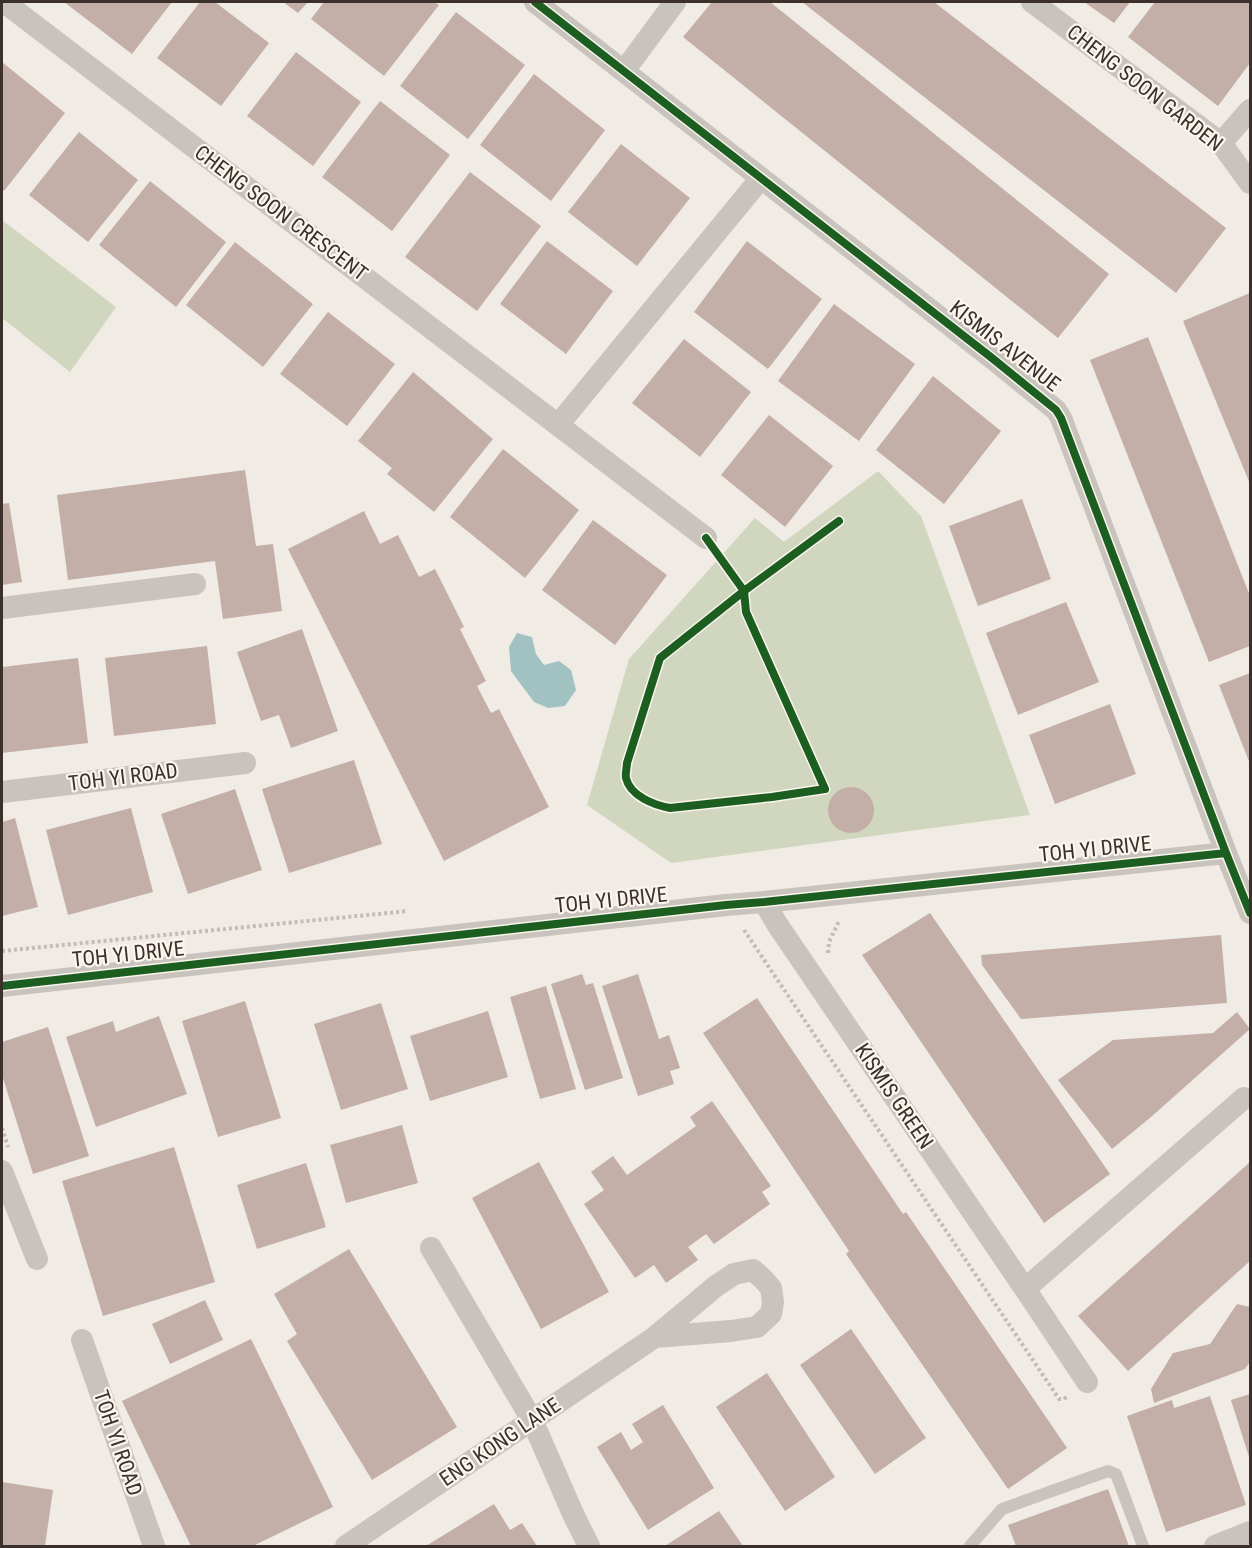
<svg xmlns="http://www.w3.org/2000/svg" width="1252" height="1548" font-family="'Roboto Condensed',sans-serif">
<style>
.green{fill:#d1d6bf}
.water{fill:#a1c2c1}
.building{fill:#c3afa7}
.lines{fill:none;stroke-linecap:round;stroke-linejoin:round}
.path{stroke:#c2bbb6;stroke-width:4;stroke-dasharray:3 3;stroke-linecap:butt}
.lane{stroke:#c9c3be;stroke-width:12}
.street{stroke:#c9c3be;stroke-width:22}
.cycleway-casing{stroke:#fbf5ee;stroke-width:11}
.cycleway{stroke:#1b5e20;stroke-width:8}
.labels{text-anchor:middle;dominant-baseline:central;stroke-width:4.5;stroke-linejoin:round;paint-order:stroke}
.street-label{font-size:21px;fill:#3b302b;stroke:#fbf5ee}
</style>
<rect width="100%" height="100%" fill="#f0ebe5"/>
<path class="green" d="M2,220L116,307L70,372L2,318Z
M878,471L921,516L1030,815L671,863L587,805L629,659L755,518L784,542Z"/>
<path class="water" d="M517,633L532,637L536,654L544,665L559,661L571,670L576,690L565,706L548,708L534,702L511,671L509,647Z"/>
<path class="building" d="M64,2H172L132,54Z
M200,2H215L269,43L221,106L157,58Z
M283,2H308L298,13Z
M324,2H434L439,5L384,76L311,19Z
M712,2H770L1109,274L1058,338L683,37Z
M802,2H934L1226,228L1176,293Z
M1084,2H1130L1114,23Z
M1155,2H1250V63L1218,106L1128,37Z
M456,12L525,65L468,139L400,86Z
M296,52L361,102L313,166L247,116Z
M2,62L65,113L4,191L2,189Z
M534,74L605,130L551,201L480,145Z
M380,101L450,155L392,231L322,177Z
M79,132L138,180L88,242L29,195Z
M621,144L690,198L637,266L568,212Z
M470,172L541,226L477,311L405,257Z
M150,181L226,242L176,307L99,245Z
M547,241L613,291L566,354L500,304Z
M747,241L822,299L768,369L694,312Z
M235,242L313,304L263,367L186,305Z
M1250,293V484L1183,321Z
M834,304L915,364L859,441L778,381Z
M328,312L395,364L347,426L280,374Z
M1148,337L1250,596V646L1209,662L1090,360Z
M684,339L751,392L700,457L632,403Z
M413,372L493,439L434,512L387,474L392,468L358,441Z
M933,376L1001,431L944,504L876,450Z
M769,415L833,466L785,527L721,475Z
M503,449L579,510L525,578L450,517Z
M245,470L256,546L273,544L282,611L223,619L215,561L68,580L57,495Z
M1022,499L1051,579L978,606L949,526Z
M9,503L22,582L2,585V504Z
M364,511L380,544L398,535L419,577L435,569L464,627L460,629L486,681L477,686L491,713L499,709L549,807L444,861L288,549Z
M593,520L667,575L615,645L542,590Z
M1066,602L1099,682L1018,715L986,633Z
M302,629L338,731L291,748L279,715L261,721L237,652Z
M207,646L216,724L114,736L105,658Z
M78,658L88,743L2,753V667Z
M1250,673V764L1219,685Z
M1110,704L1136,774L1055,804L1029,735Z
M354,760L382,844L289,873L262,789Z
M828 810a23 23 0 1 1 46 0a23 23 0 1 1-46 0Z
M235,789L262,870L188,894L161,814Z
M131,808L153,892L68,915L46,830Z
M15,818L38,907L2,916V822Z
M930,913L1110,1174L1044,1223L862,955Z
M1221,935L1227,1003L1021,1019L982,965L981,955Z
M582,974L586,985L593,983L623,1078L585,1090L551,984Z
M638,974L659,1039L669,1035L680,1068L670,1071L674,1084L638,1096L602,986Z
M546,986L576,1089L540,1099L510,997Z
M757,998L903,1214L906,1212L1067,1448L1008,1489L846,1254L849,1251L703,1033Z
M245,1001L281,1118L218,1137L182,1021Z
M381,1003L408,1089L341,1110L314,1024Z
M488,1011L508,1077L430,1101L410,1036Z
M1237,1012L1250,1029L1151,1117L1112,1149L1058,1080L1113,1040L1213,1033Z
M159,1016L187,1094L96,1127L66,1037L113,1021L116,1032Z
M48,1027L89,1156L33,1174L2,1075V1042Z
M712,1101L771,1186L762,1192L770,1204L714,1244L706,1234L688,1247L698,1260L666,1283L654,1265L635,1278L584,1204L604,1190L591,1172L613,1156L627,1175L696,1126L690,1117Z
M402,1125L418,1183L346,1203L330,1145Z
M174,1147L215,1282L103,1316L62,1181Z
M539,1162L609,1292L541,1329L472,1198Z
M1250,1162V1261L1128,1371L1078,1316Z
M306,1163L326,1227L257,1249L237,1185Z
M349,1249L457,1427L372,1480L287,1341L297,1334L274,1294Z
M205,1300L223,1340L170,1364L152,1324Z
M1237,1304L1250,1307V1362L1245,1369L1154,1403L1151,1389L1173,1353L1210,1344Z
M851,1329L926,1438L875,1474L800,1365Z
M251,1339L333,1507L253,1546H191L122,1401Z
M767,1373L835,1477L785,1511L716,1407Z
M1250,1394V1460L1231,1400Z
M1210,1396L1246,1505L1166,1532L1127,1416L1172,1400L1174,1408Z
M663,1405L714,1488L648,1530L597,1447L621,1432L631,1450L643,1442L632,1424Z
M2,1482L53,1490L45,1546H2Z
M1108,1489L1129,1546H1016L1008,1525Z
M494,1504L510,1530L522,1523L537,1546H426Z
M719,1511L743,1546H665Z"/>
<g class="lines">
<path class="path" d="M744,930L1057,1396L1059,1399H1064L1068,1396
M2,951L408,911
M828,953L829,942L839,921
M2,1128L8,1147"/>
<path class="lane" d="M970,1546L1002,1509L1108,1471L1116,1474L1143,1546"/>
<path class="street" d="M4,2L706,538
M535,2L992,358L1056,410L1061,418L1226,853L1250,913
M1032,2L1221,143L1250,183
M624,71L675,2
M1221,143L1250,110
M558,425L761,178
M2,608L195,584
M2,792L245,763
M764,902L777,924L1025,1289L1087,1382
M2,986L726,905L764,902L1226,853
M2,1171L37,1259
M431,1248L532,1420L574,1516L589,1546
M1025,1289L1244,1098
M82,1340L154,1546
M346,1546L655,1337L716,1286L734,1274L753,1270L762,1278L771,1288L773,1302L771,1314L757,1327L731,1331L655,1337
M1215,1546L1250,1532"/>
<defs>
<path id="cycleway" d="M535,2L992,358L1056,410L1061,418L1226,853L1250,913
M706,538L744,591L660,658L627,763C627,767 625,774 626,778C630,796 654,805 670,808L772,797L825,789L746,612L744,591L839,521
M2,986L726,905L764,902L1226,853"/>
</defs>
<use href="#cycleway" class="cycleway-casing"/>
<use href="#cycleway" class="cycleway"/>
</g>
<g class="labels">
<g class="street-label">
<text transform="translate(1145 88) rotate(38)">CHENG SOON GARDEN</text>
<text transform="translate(281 213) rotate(37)">CHENG SOON CRESCENT</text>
<text transform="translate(1005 346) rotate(38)">KISMIS AVENUE</text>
<text transform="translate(123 777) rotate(-7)">TOH YI ROAD</text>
<text transform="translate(1095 849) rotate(-6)">TOH YI DRIVE</text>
<text transform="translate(611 900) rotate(-6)">TOH YI DRIVE</text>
<text transform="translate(128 954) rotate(-6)">TOH YI DRIVE</text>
<text transform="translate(894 1096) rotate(56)">KISMIS GREEN</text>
<text transform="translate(500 1442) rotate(-34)">ENG KONG LANE</text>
<text transform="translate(118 1443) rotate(71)">TOH YI ROAD</text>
</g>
</g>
<rect width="1252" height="1548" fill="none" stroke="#3b302b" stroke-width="6"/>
</svg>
